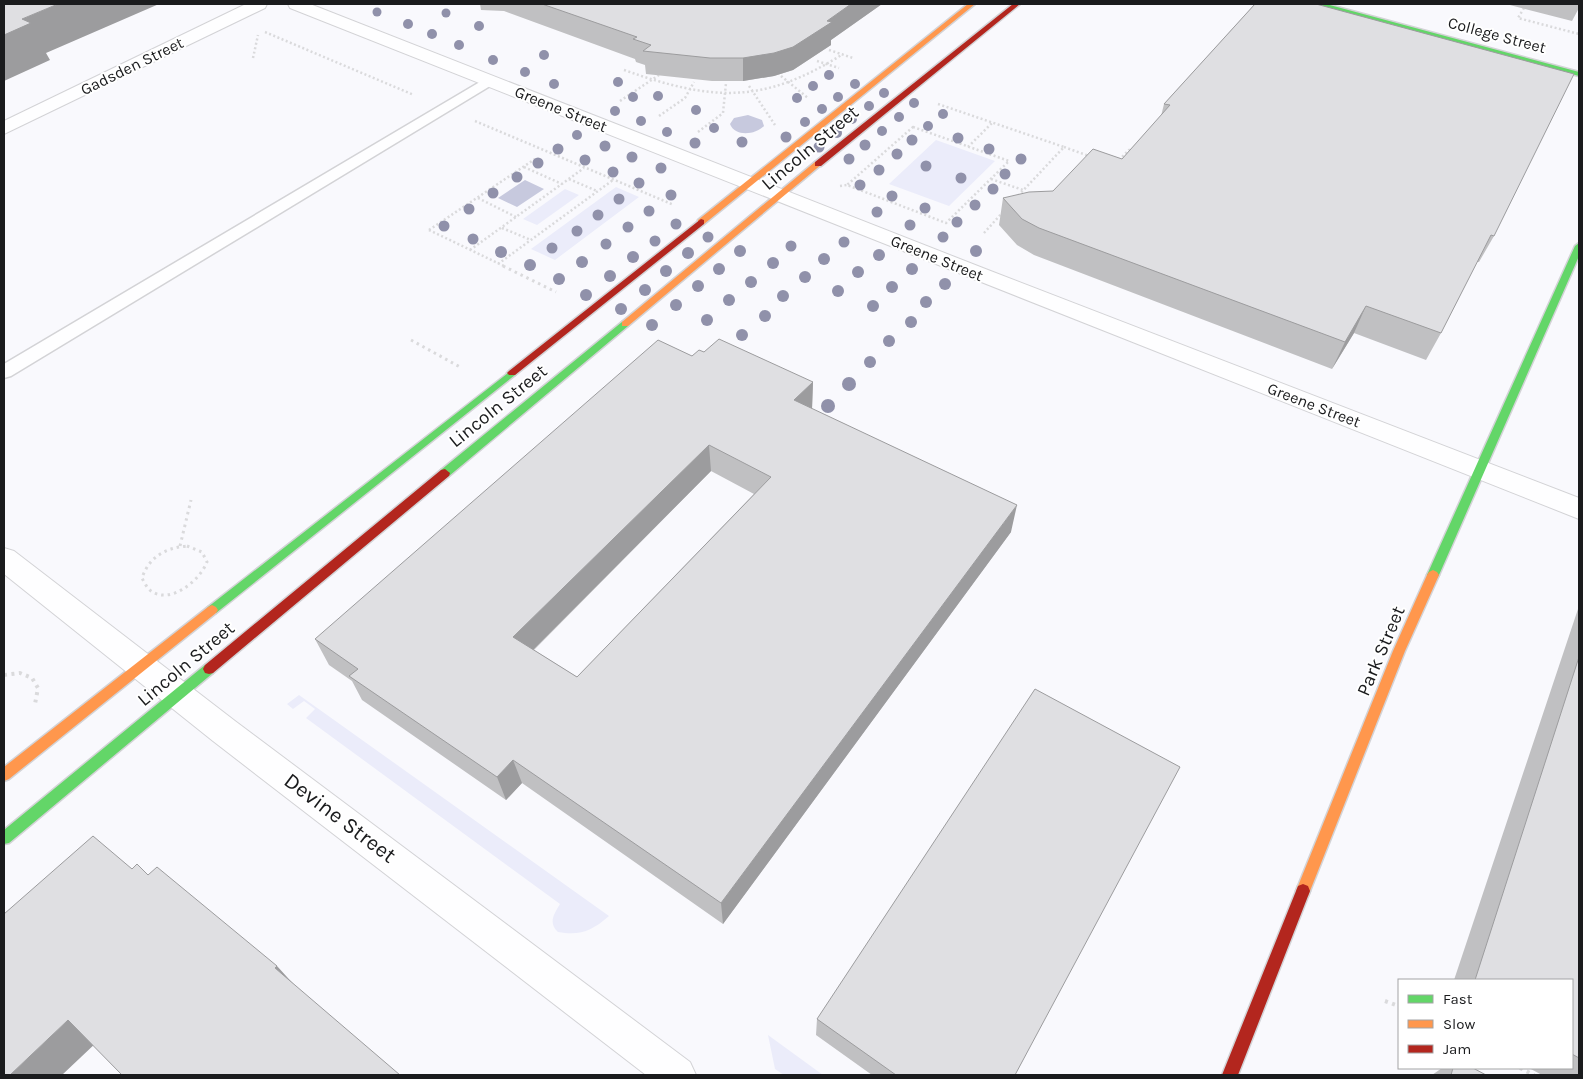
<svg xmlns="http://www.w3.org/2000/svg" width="1583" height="1079" font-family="Karla,sans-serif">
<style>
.green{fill:#ebecfa}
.water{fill:#c7c9de}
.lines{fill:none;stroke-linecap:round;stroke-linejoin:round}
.lane-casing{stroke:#d3d3d6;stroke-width:3}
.street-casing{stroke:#d3d3d6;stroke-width:2}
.fast-casing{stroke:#d3d3d6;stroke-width:3}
.slow-casing{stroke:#d3d3d6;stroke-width:3}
.jam-casing{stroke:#d3d3d6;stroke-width:3}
.path-far2{stroke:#dadadc;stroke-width:2.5;stroke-dasharray:2 2.5;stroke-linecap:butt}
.path-far1{stroke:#dadadc;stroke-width:3;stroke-dasharray:2.5 4;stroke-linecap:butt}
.path{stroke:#dadadc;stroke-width:4;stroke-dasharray:3 4.5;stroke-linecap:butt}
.lane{fill:#fefeff;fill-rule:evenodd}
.street{fill:#fefeff;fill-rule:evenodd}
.fast{fill:#63d668;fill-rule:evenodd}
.slow{fill:#ff974d;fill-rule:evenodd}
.jam{fill:#b3261e;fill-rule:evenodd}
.tree{fill:#9091aa}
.wall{fill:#c0c0c2;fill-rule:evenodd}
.shaded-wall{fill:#9c9c9e}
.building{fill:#dfdfe2;stroke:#9c9c9e;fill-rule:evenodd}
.labels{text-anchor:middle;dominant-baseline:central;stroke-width:4;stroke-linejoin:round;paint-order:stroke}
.far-street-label{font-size:16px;fill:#1a1b1d;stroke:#fff}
.street-label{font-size:19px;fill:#1a1b1d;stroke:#fff}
.near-street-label{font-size:22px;fill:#1a1b1d;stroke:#fff}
</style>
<rect width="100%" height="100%" fill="#f9f9fd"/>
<path class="green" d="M936,140L995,161L949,206L889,184Z
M616,187L639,197L555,260L531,249Z
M565,189L579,195L537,225L523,219Z
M299,695L609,916C592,931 580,936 558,932C548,923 554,914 560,904L306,718L315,709L304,701L293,709L287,704Z
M768,1035L823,1075H784L775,1069Z"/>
<path class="water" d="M748,115L762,120L764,126C755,135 735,137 730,124L734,118Z
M525,180L544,189L517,207L498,198Z"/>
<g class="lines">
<defs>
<path id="lane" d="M490,76L497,80L495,83L11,376L4,378V364Z"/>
<path id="street" d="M246,4H267L265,8L4,134V121Z
M288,4H310L988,270L1579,498V519L290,8Z
M4,548L14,551L235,721L690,1062L696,1075H646L213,741L4,574Z"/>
<path id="fast" d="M1316,4H1326L1579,72V76L1317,5Z
M1579,243V256L1439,575L1437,578H1429L1427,575L1575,246Z
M625,321L628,322V326L449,476H441L440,473L441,470L622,322Z
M512,370L515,371L517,373L515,375L216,613H208L206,610L208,607Z
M209,664L213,665L215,669L213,673L9,843L4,844V830L205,665Z"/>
<path id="slow" d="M968,4H975L704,224H698V220Z
M815,162L822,164L628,326H622V322Z
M1433,570L1437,572L1439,575L1405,651L1310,891L1308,896L1303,898L1298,896L1296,891L1393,651L1427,575L1429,572Z
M212,605L216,607L218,610L216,613L9,779L4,781V767L208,607Z"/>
<path id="jam" d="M1013,4H1020L821,166H815V162Z
M701,219L704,220V224L515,375H509L507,373L509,371Z
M445,469L450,473L449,476L213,673L209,674L205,673L203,669L205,665L441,470Z
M1303,884L1308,886L1310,891L1238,1075H1222L1296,891L1298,886Z"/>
</defs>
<use href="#lane" class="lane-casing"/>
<use href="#street" class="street-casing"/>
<use href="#fast" class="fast-casing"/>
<use href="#slow" class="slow-casing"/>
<use href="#jam" class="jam-casing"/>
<path class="path-far2" d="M1524,8L1518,18L1579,34
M265,32L414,95
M829,50L853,58
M253,58L258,35
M817,61L839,68
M624,70C712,101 762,105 843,54
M781,76L808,98
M749,86L775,125
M620,101L659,75
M938,104L1064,147L1018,196
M659,116L685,98L694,82
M475,121L674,205
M913,127L1009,161L946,223L847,185Z
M698,132L723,113L726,83
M968,147L992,123
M1064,147L1089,156
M1119,160L1129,150L1133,151
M524,167L562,184
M569,179L597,191
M991,179L1023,190
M840,186L847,185
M478,198L516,217
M502,228L531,240
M429,230L506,267
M429,230L535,159
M984,233L1002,213
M470,250L584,168
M498,264L613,180"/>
<path class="path-far1" d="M503,266L556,292
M411,340L460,367
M180,546L191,500
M187,546L202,552L207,562C200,580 171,605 151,591C147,588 144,582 142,578C149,557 165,548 187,546Z"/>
<path class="path" d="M4,675L20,673L32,678L38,688L35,704
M1385,1001L1399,1006
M1520,1068L1534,1075"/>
<use href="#lane" class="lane"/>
<use href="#street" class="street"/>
<use href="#fast" class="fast"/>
<use href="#slow" class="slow"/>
<use href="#jam" class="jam"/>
</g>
<g class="tree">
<circle cx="377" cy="12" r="4.5"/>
<circle cx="446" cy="13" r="4.5"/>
<circle cx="408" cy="24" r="5"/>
<circle cx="479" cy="26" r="5"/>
<circle cx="432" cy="34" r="5"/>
<circle cx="459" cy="45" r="5"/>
<circle cx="544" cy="55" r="5"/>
<circle cx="493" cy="60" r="5"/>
<circle cx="525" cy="72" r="5"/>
<circle cx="829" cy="75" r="5"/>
<circle cx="618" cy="82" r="5"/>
<circle cx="554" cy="84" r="5"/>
<circle cx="855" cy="84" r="5"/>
<circle cx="813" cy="86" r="5"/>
<circle cx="884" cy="93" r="5"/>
<circle cx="658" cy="96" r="5"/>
<circle cx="633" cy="97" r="5"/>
<circle cx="838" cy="97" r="5"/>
<circle cx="797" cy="98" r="5"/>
<circle cx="914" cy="103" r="5"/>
<circle cx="869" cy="106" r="5"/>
<circle cx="822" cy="109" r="5"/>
<circle cx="696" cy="110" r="5"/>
<circle cx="615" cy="111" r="5"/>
<circle cx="943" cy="114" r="5"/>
<circle cx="899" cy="117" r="5"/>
<circle cx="852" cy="119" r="5"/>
<circle cx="641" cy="121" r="5"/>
<circle cx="805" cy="122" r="5"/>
<circle cx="928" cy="126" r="5"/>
<circle cx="714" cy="128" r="5"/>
<circle cx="882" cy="131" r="5"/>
<circle cx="667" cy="132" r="5"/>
<circle cx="837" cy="133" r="5"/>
<circle cx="577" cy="135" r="5"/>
<circle cx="786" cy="137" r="5.5"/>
<circle cx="958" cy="138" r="5.5"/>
<circle cx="912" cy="140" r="5.5"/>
<circle cx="742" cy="142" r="5.5"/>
<circle cx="695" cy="143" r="5.5"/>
<circle cx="865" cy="145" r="5.5"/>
<circle cx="605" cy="146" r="5.5"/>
<circle cx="819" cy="147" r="5.5"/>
<circle cx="558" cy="149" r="5.5"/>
<circle cx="989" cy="149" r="5.5"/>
<circle cx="897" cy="154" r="5.5"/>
<circle cx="632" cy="157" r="5.5"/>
<circle cx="849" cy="159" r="5.5"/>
<circle cx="1021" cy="159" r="5.5"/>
<circle cx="585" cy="160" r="5.5"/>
<circle cx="538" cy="163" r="5.5"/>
<circle cx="926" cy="166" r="5.5"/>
<circle cx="661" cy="168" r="5.5"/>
<circle cx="879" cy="170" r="5.5"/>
<circle cx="613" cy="172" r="5.5"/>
<circle cx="1005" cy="174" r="5.5"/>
<circle cx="517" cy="177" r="5.5"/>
<circle cx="961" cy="178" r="5.5"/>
<circle cx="639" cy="183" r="5.5"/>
<circle cx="860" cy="185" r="5.5"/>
<circle cx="993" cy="189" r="5.5"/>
<circle cx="493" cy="193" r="5.5"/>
<circle cx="671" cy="195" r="5.5"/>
<circle cx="892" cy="196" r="5.5"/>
<circle cx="619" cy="199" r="5.5"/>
<circle cx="975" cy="205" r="5.5"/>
<circle cx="925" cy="208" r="5.5"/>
<circle cx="469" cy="209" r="5.5"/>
<circle cx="649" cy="211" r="5.5"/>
<circle cx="877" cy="212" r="5.5"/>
<circle cx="598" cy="215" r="5.5"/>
<circle cx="957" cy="222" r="5.5"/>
<circle cx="676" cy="224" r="5.5"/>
<circle cx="910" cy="225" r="5.5"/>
<circle cx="444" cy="226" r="5.5"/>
<circle cx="628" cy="227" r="5.5"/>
<circle cx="577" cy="231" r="5.5"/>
<circle cx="708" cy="237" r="5.5"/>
<circle cx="943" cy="237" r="5.5"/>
<circle cx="473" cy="239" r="5.5"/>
<circle cx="655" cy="241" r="5.5"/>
<circle cx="844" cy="242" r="5.5"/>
<circle cx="606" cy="244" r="5.5"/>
<circle cx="791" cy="246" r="5.5"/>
<circle cx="552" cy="248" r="5.5"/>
<circle cx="740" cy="251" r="6"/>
<circle cx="976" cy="251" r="6"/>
<circle cx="501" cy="252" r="6"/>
<circle cx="688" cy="253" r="6"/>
<circle cx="879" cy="255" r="6"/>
<circle cx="633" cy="257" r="6"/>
<circle cx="824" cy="259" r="6"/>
<circle cx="582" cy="262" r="6"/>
<circle cx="773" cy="263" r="6"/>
<circle cx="530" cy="265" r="6"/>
<circle cx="719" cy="269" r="6"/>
<circle cx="912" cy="269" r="6"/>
<circle cx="666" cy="271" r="6"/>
<circle cx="858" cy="272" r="6"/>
<circle cx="610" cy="276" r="6"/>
<circle cx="805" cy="277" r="6"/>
<circle cx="559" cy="279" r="6"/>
<circle cx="751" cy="282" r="6"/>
<circle cx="945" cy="284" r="6"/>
<circle cx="698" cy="286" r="6"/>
<circle cx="892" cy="287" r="6"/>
<circle cx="645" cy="290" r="6"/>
<circle cx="838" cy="291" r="6"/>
<circle cx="586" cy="295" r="6"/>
<circle cx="783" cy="296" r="6"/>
<circle cx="729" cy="300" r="6"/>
<circle cx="926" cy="302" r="6"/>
<circle cx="676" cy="305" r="6"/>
<circle cx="873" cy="306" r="6"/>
<circle cx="621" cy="309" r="6"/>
<circle cx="765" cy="316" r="6"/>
<circle cx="707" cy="320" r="6"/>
<circle cx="911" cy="322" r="6"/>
<circle cx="652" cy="325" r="6"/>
<circle cx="742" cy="335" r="6"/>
<circle cx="889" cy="341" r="6"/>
<circle cx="870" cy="362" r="6"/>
<circle cx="849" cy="384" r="7"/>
<circle cx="828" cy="406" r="7"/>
</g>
<path class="wall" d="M480,4H882L831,40V45L793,70L774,76L743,81H712L646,74L645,65L636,62L635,59L504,11L481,10Z
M1255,4L1494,236L1479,262H1477L1441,333L1426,360L1354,333L1332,369L1034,255L1017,245L999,225L1003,198L1053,191L1122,159L1161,116L1164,104Z
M1506,4H1579V8L1572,21Z
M704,352L813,382L812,409L1011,532L723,924L522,783L506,800L362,700L352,681L329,665L315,639L692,356ZM711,471L754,494L577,677L534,650Z
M1579,606V1075H1542L1529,1068H1572V980H1454Z
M817,1019L1015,1075H872L816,1035Z
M1442,1068H1473L1486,1075H1432Z"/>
<path class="shaded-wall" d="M58,4H159L46,53L50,60L4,81V35L22,19Z
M851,4H882L831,40V45L793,70L774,76L743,81V58L827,21Z
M1366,306L1354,333L1332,369L1345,342Z
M813,382L812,409L794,400Z
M709,445L711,471L521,662L513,637Z
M1017,505L1011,532L723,924L721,903Z
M513,760L522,783L506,800L497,777Z
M277,966L297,988L275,968Z
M68,1020L98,1041L62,1075H10Z"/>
<path class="building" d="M4,4H58L22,19L31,23L4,35Z
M542,4H851L827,21L832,22L793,47L774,53L743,58H710L643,51L651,45L633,39L637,37Z
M1255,4H1316L1574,74L1494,236L1491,235L1441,333L1366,306L1345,342L1039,228L1022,219L1003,198L1029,192L1053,191L1093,149L1122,159L1170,105L1164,104Z
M719,339L813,382L794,400L1017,505L721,903L513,760L497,777L349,676L358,669L315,639L658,340L692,356L699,350L704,352ZM709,445L771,477L577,677L513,637Z
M1579,657V1058L1572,1054V980H1475Z
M1035,689L1180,767L1015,1075H896L817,1019Z
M93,836L132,869L137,864L148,875L157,867L277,966L275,968L400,1075H122L68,1020L10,1075H4V914Z
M1453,1068H1473L1486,1075H1451Z"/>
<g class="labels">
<g class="far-street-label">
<text transform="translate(1497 35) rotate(15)">College Street</text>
<text transform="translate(132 66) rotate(-26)">Gadsden Street</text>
<text transform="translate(561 109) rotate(22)">Greene Street</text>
<text transform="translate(937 258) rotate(22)">Greene Street</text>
<text transform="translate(1314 405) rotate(21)">Greene Street</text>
</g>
<g class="street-label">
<text transform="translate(810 148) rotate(-40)">Lincoln Street</text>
<text transform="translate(498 406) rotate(-39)">Lincoln Street</text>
<text transform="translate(1381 651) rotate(-67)">Park Street</text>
<text transform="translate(186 664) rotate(-40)">Lincoln Street</text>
</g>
<g class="near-street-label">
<text transform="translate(340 818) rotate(37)">Devine Street</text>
</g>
</g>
<rect width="1583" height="1079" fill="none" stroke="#1a1b1d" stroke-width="10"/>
<rect x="1398" y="979" width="175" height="90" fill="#ffffff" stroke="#a3a4a5"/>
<rect x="1408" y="995" width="25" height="8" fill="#63d668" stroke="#a3a4a5"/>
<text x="1443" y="1004" font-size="15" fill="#1a1b1d">Fast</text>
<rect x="1408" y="1020" width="25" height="8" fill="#ff974d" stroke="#a3a4a5"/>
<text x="1443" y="1029" font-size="15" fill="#1a1b1d">Slow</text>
<rect x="1408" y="1045" width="25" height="8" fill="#b3261e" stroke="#a3a4a5"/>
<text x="1443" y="1054" font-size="15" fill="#1a1b1d">Jam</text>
</svg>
